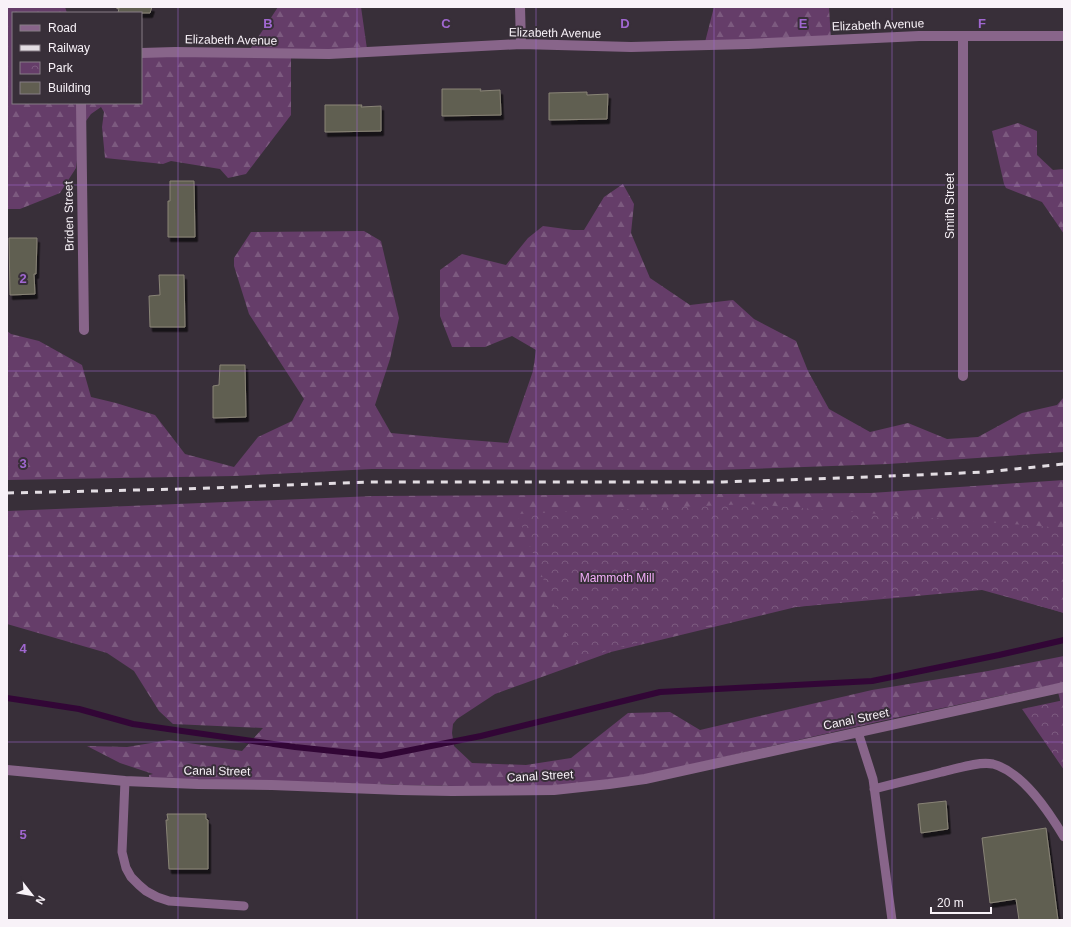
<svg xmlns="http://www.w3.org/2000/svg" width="1071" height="927" font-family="Helvetica,sans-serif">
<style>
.forest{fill:url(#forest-firs)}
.park{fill:url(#park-crowns)}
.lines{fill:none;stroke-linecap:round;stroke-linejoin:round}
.stream{stroke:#320636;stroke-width:6}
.building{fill:#615e51;stroke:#888476;filter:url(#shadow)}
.service{stroke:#88658a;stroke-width:9}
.minor{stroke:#88658a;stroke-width:10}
.tertiary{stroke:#88658a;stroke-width:10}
.rail{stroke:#e3dde3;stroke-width:3;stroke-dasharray:7 7;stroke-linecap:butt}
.grid{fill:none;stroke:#a067d0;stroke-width:1;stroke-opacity:0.55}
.labels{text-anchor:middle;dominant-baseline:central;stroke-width:4;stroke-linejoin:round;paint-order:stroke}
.street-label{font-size:12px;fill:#f8f2f8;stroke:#382f39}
.park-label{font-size:12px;fill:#f3aef9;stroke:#382f39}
.grid-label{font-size:13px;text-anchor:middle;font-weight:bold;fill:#a067d0;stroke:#382f39;stroke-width:4;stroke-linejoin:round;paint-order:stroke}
</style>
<defs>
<pattern id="forest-firs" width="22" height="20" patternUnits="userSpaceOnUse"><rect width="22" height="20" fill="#653d69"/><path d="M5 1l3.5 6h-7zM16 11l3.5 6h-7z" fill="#7c5a7f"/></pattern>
<pattern id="park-crowns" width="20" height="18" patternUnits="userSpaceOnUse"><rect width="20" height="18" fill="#653d69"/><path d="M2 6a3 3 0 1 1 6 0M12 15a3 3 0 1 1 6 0" fill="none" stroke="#7c5a7f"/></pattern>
<filter id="shadow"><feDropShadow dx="2.5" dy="4.5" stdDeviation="0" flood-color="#0009"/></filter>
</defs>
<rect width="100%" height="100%" fill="#382f39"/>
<path class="forest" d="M7,7H65L67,13H13V103H141V54H247L278,7H361L367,49L291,57V115L246,174L228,178L220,169L171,161L163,164L105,158L102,127L104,112L101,107L91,114L81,128L76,168L60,193L20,209H7Z
M714,7H829L831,40L704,46Z
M1018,123L1037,131V155L1053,170L1064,169V234L1042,202L1006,188L1004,184L992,131Z
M623,184L634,204L631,233L650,278L690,305L733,300L754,319L796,341L808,371L829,409L870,432L908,423L947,439L978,437L1022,413L1057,405L1064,397V452L888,464L718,470L372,469L235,476L7,480V331L11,334L39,341L82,365L91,397L116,403L155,415L185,454L234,467L258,437L292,421L304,399L249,314L234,266V258L251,232L364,231L381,241L399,318L390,359L375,405L391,433L456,439L508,443L533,371L536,350L512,336L485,347H452L440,316V270L462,254L506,265L528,238L543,226L573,230H584L604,197Z
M1064,480V613L982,590L796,607L611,652L495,694L457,719L453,724L452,733L454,746L472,763L526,765L571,758L628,713L670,712L700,730L872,690L988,671L1064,656V716L1056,684L886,720L619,781L557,788L399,785C386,784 373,785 360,785C352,784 354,782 345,784L149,778V775L153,774L120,763L87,746L127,747L169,740L242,751L263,728L173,724L159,711L134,671L107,653L7,624V511L374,496L871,493Z"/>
<path class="park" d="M749,504L1064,528V613L986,590H964L865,599L778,609L612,649L577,662L517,514Z
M1064,700V770L1022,709Z"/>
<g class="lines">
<path class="stream" d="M7,698L79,709L133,724L295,747L381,756L481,736L660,692L872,681L999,655L1064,640"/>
</g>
<path class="building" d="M117,7H152L150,13H118L119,8L117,9Z
M442,89H481L480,91L500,90L501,115L442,116Z
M587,92V95L608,94L607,119L549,120V93Z
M325,105H362L361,107L381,106V131L325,132Z
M170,181H194L195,237H168V201H170Z
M9,238H37L36,274H34L35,294L10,295Z
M159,275H184L185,327H150L149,296L160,295Z
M220,365H245L246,417L213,418V386L219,385Z
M946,801L948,829L921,833L918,804Z
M167,814H206V819L208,820V869H169L166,820H168Z
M1046,828L1058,920H1019L1016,899L990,903L982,838Z"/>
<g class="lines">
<path class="service" d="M858,732L873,779L892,920
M125,781L122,852L126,868L131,877L139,885L146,891L157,897L169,901L244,906
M874,789C896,783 919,778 942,772C956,769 978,761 993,764C1023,772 1049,812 1064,837"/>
<path class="minor" d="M520,7L521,44
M141,53L175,52L329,54L521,44L631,47L748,44L919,36H1064
M81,103L84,330
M963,376V36"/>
<path class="tertiary" d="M7,770L125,781L198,784L272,785L400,790L452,791L554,790L609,784L645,779L1064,687"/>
<path class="rail" d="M7,493L181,489L370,482H723L868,477L986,472L1064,464"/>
</g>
<path class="grid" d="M178,7V920M357,7V920M536,7V920M714,7V920M892,7V920M7,185H1064M7,371H1064M7,556H1064M7,742H1064"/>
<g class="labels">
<g class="street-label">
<text transform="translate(878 25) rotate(-2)">Elizabeth Avenue</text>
<text transform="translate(555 33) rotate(1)">Elizabeth Avenue</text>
<text transform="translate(231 40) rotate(1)">Elizabeth Avenue</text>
<text transform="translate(950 206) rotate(-90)">Smith Street</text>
<text transform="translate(69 216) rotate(-91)">Briden Street</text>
<text transform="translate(856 719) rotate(-12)">Canal Street</text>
<text transform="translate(217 771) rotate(1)">Canal Street</text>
<text transform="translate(540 776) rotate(-3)">Canal Street</text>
</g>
<g class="park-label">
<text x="617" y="578">Mammoth Mill</text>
</g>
</g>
<g class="grid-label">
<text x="268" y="28">B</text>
<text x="446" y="28">C</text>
<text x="625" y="28">D</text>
<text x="803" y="28">E</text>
<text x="982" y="28">F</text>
<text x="23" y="283">2</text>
<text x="23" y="468">3</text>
<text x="23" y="653">4</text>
<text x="23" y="839">5</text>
</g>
<rect width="1071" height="927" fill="none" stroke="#f8f2f8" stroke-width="16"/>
<rect x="12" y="12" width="130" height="92" fill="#382f39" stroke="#857d85"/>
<rect x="20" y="25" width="20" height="6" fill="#88658a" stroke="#857d85"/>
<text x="48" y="32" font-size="12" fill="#f8f2f8">Road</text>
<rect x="20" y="45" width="20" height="6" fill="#e3dde3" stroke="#857d85"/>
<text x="48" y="52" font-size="12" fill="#f8f2f8">Railway</text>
<rect x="20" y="62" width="20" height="12" fill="url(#park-crowns)" stroke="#857d85"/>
<text x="48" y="72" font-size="12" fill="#f8f2f8">Park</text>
<rect x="20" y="82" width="20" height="12" fill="#615e51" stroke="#857d85"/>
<text x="48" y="92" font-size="12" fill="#f8f2f8">Building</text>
<g transform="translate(32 895) rotate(121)" stroke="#382f39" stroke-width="3" paint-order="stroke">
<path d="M0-3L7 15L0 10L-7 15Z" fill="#f8f2f8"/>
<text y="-6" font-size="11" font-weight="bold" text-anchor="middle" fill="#f8f2f8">N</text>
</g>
<path d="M931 907v6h60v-6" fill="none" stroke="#f8f2f8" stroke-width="2"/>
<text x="937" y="907" font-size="12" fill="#f8f2f8" stroke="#382f39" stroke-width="3" paint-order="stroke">20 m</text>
</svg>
